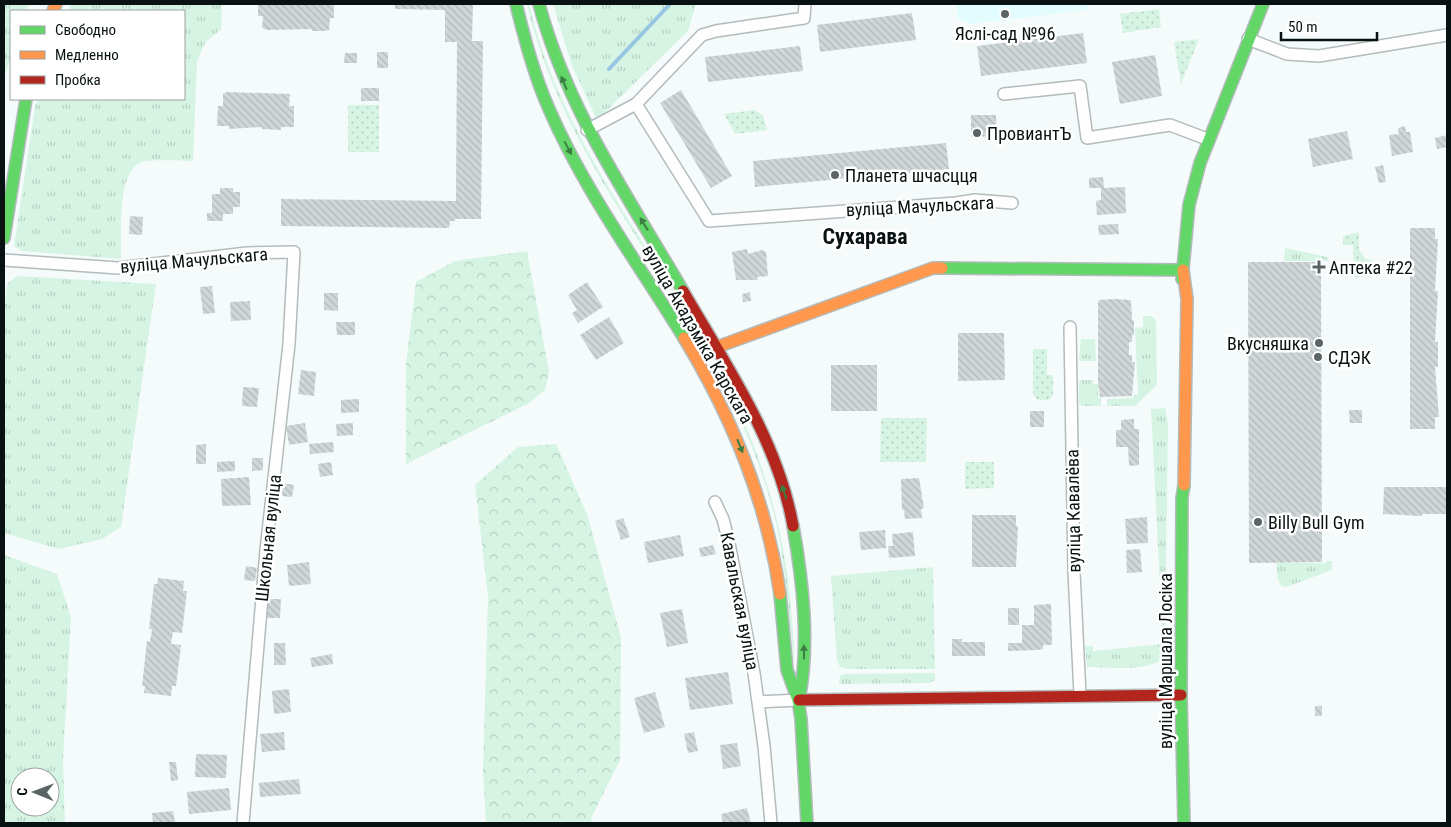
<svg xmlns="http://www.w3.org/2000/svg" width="1451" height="827" font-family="'Roboto Condensed',sans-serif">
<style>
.built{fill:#e3fcfd}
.grass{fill:url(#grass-tufts);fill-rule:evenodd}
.forest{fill:url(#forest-crowns)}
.park{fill:url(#park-dots)}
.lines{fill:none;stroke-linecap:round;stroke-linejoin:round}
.stream{stroke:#97c6e2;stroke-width:4}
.building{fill:url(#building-back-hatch)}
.street-casing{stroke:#b3bbbc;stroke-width:14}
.fast-casing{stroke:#b3bbbc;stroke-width:14}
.slow-casing{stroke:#b3bbbc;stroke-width:14}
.jam-casing{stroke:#b3bbbc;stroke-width:14}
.street{stroke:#fefefe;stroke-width:11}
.fast{stroke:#63d668;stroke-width:11}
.slow{stroke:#ff974d;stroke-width:11}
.jam{stroke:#b3261e;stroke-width:11}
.oneway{fill:#3a7e41}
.poi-dot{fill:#5b6464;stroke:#fff;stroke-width:2}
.labels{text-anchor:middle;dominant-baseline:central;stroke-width:5;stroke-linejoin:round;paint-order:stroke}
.poi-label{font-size:18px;fill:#081212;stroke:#fff;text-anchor:start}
.street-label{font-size:18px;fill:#081212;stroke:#fff}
.district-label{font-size:22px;font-weight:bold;fill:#081212;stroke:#fff}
</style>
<defs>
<pattern id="grass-tufts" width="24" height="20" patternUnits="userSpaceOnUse" patternTransform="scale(1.25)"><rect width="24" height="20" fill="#d6f4e4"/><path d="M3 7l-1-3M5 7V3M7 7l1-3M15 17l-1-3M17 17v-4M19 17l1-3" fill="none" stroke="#b6d0c3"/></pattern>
<pattern id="forest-crowns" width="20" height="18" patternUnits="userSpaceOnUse" patternTransform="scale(1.25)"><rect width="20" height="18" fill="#d6f4e4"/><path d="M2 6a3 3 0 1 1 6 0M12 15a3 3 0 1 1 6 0" fill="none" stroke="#b6d0c3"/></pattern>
<pattern id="park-dots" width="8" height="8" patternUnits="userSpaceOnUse" patternTransform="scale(1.25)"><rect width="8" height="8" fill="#d6f4e4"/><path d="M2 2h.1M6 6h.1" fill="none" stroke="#b6d0c3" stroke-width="1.8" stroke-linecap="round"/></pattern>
<pattern id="building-back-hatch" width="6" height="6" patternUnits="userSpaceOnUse" patternTransform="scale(1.25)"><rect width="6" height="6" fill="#cfd7d9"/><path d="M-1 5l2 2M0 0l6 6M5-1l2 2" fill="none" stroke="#b0b8b9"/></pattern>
</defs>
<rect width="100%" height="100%" fill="#f5fbfb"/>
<path class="built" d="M956,4H1088L1087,10L969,24L958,19Z"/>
<path class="grass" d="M4,4H29L26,11H11V56L4,79Z
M71,4H222L221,29L205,43L197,62L193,161C182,161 151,159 142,162C116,170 122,236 121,259L22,251L14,246L35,107L38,99H184V11H69Z
M527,4H529C556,118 626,215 688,313L686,314C624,216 553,119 527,4Z
M553,4H696L688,31L597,120L572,66Z
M1285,248L1327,257L1329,261H1284Z
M17,276L156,284L121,527L102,539L59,549L4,533V316L7,284Z
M1143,316H1151L1156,320L1157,385L1135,406H1107V399L1133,398L1134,395H1138L1135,328L1143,327Z
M1081,339H1095L1096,361H1081L1079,359Z
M1081,380H1093V384H1098V398H1101V406H1084L1079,404V382Z
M732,396C765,463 784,532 791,606C792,625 795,645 794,663C789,618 786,572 777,527C767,482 750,439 730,398Z
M1165,408L1168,424L1165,655C1155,673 1106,667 1087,667L1085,646H1093V651L1163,644L1151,409Z
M1284,530V563H1326V561H1332V570L1286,587L1281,586L1277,577L1276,534Z
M4,555L57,574L71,617L63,761L65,823H4ZM20,777H50V807H20Z
M933,567L935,669H847L840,667L837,660L831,576Z
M935,673V680L930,683L839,684L840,676L844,674Z"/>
<path class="forest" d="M527,251L549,372L545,390L529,403L406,464V363L416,282L455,261Z
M556,444L587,514L621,637L620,760L591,818L592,823H486L483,771L488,596L475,485L518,447Z"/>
<path class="park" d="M1159,9L1161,27L1123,33L1120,14Z
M1199,39L1181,84L1174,42Z
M348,105H379V152H348Z
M754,110L763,115L767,130L735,134L724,114Z
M1359,232V250L1366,259L1372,260V277H1354L1353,245H1343V236Z
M1033,349H1047V375H1053V395L1049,400H1038L1033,395Z
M881,418H927L926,462H880Z
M965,462H994V488L965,489Z"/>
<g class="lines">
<path class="stream" d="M609,69L670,4"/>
</g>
<path class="building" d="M258,4H334V18H330L329,30L326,31H312V29L267,30L262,28L263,16H258Z
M395,4H473L472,41H483L481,219H455V221H450L449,228L281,226V199L456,201L457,42H445V10L395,9Z
M912,13L916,40L820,52L817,25Z
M1083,33L1087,63L981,76L977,46Z
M800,46L803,71L708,82L705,57Z
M377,52H388V68H377Z
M345,53H357V63H344Z
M1155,55L1162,96L1120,104L1112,62Z
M361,88H379V101H361Z
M681,90L732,176L711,188L660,103Z
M227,92L290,94L289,106H294V127H281V130L262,129V127L229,129V126H217L218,106H223V94Z
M971,115H996L997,136L971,137Z
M1405,126L1406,132H1410L1413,152L1392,156L1389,135L1399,134L1398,128Z
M1347,131L1353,159L1313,167L1308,139Z
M1447,135V147L1437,149L1435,138Z
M946,143L949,169L755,187L753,161Z
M1383,165L1386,182L1379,183L1375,167Z
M1103,177L1104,188L1125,187L1126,213L1097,215L1096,201L1101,200V188H1089V178Z
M220,188H233V192H240V207H233V214H223V221H207V213H212V194H220Z
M130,216L143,217L142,235L129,234Z
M1118,224L1119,234L1099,235L1098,225Z
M1410,228H1435V239H1438L1435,291H1438L1435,342H1438V367H1435L1439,417H1435V429H1410Z
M747,249L748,254L762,250L766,252L768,276L757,277L758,280H736L732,252Z
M1248,262H1321L1322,562L1249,563Z
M587,282L603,307L578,323L572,313L577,310L568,295Z
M212,286L215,313L203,314L200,287Z
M750,292L751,301L743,302L742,294Z
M324,293H338V311L324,310Z
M1114,299L1131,300L1132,320L1134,321V335H1132V342H1129V355H1132V362H1135L1132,396L1100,397L1098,383V303L1099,300Z
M250,301L251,320L231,321L230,302Z
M609,317L624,343L596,360L580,335Z
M336,322H355V335H337Z
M958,333H1004L1005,380L958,381Z
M831,365H877V411H831Z
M301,370L316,372L314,396L298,394Z
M243,387L259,388L257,407L242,406Z
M359,399V412L341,413V400Z
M1349,410H1362V423H1350Z
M1030,411H1044V427H1030Z
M1134,419V429H1139V465L1129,466L1128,447H1116V430H1121V420Z
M305,423L308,442L289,445L286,426Z
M353,423V435L337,436L336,424Z
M333,442L334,452L310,454L309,444Z
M206,444V464H196V445Z
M252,458H263V470L252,471Z
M235,461V471L217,472V462Z
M331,462L333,475L320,477L318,464Z
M249,477L251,505L222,506L221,479Z
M919,478L924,508L921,509L922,518L905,519L904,510H902L901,479Z
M283,483L294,485L292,497L282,496Z
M1384,487H1447V514H1422V516L1383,514Z
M972,515H1016V526H1018L1016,567H972Z
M1147,517L1148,543L1127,544L1125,519Z
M623,518L630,537L621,540L615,521Z
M885,530L886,548L861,550L859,532Z
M913,532L915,556L889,558L888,546H893L892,534Z
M680,535L684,556L648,563L644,542Z
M713,545L716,554L701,557L699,548Z
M1140,549L1142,572L1127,573L1126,550Z
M309,562L311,584L289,586L287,565Z
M246,566L257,568L255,581L244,580Z
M158,578L184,581L183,591H187L182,633L173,632L171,644L181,645L176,686H172L171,696L144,693L145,686H142L147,641L150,642L152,629H149L154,584H157Z
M267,599H281L280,618H266Z
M1051,604L1052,645H1043V649L1038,650L1008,651V643H1022V625H1034V605Z
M1008,608H1019V625H1008Z
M682,609L688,643L667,647L660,613Z
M952,639H962V642H985V656H952Z
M274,643H285L286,665H274Z
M332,654L333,664L312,667L310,658Z
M728,672L733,704L690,710L685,678Z
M289,689L291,712L274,714L272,691Z
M655,692L665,727L644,733L634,698Z
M1315,706H1322V716H1315Z
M284,732L285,750L262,752L260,734Z
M694,732L698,751L688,753L684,734Z
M737,743L741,766L723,769L720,745Z
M196,754L227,755L226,778L195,777Z
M169,762H176L178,780L171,781Z
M299,779L301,794L260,797L259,783Z
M229,788L231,810L189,814L187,792Z
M747,808L751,823H723L721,814Z
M173,811L175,823H153L152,813Z"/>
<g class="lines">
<defs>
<path id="street" d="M1248,39L1287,54L1319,56L1447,35
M1004,94L1080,86L1087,138L1170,125L1207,139
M636,104L709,221L956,203L975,200L1012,203
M587,130L636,104L702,35L716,31L804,18L805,4
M4,260L118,268L247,253L294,252L289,344L266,550L243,823
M1070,327L1074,572L1080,695
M715,502L723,519L729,543L754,673L764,746L771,823
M759,702L799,700"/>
<path id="fast" d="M516,4C525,40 534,75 549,109C584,190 638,263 684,338
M539,4C568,112 628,196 683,291
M4,238L26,99
M942,268L1183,270
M1182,279L1189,205L1200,163L1263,4
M793,526C803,582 810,644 799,700
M780,594L787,670L798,700L801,719L807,823
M1184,823L1181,695L1182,498L1184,485"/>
<path id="slow" d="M53,11L56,4
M1183,270L1187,299L1184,485
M684,338C732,417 767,502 780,594
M706,351L933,268H942"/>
<path id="jam" d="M683,291C726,365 778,441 793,526
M799,700L1181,695"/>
</defs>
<use href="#street" class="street-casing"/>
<use href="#fast" class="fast-casing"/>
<use href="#slow" class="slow-casing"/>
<use href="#jam" class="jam-casing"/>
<use href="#street" class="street"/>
<use href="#fast" class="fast"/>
<use href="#slow" class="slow"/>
<use href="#jam" class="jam"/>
</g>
<defs><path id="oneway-solid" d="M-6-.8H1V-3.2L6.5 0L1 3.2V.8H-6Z" transform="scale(1.25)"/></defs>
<g class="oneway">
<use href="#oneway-solid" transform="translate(564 83) rotate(-113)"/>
<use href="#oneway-solid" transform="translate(568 148) rotate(62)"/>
<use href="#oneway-solid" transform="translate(644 224) rotate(-122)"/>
<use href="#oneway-solid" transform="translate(740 446) rotate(68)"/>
<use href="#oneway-solid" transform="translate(784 492) rotate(-108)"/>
<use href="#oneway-solid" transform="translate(804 652) rotate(-91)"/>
</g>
<g class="poi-dot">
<circle cx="1005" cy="14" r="5"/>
<circle cx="977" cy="133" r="5"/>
<circle cx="835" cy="175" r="5"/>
<path d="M1316.5 259.5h5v5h5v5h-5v5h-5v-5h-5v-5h5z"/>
<circle cx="1319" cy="343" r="5"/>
<circle cx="1318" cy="357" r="5"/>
<circle cx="1258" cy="522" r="5"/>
</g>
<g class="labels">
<g class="poi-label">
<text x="1005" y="33" text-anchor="middle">Яслі-сад №96</text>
<text x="987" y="133">ПровиантЪ</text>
<text x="845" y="175">Планета шчасцця</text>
<text x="1329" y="267">Аптека #22</text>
<text x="1309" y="343" text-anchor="end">Вкусняшка</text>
<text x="1328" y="357">СДЭК</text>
<text x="1268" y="522">Billy Bull Gym</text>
</g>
<g class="street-label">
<text transform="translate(920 206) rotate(-3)">вуліца Мачульскага</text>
<text transform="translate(194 260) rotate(-5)">вуліца Мачульскага</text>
<text transform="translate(698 334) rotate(60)">вуліца Акадэміка Карскага</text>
<text transform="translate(1073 511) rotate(-91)">вуліца Кавалёва</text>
<text transform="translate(268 538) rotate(-84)">Школьная вуліца</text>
<text transform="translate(740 601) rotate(79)">Кавальская вуліца</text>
<text transform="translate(1165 661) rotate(-90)">вуліца Маршала Лосіка</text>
</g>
<g class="district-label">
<text x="865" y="236">Сухарава</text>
</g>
</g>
<rect width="1451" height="827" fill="none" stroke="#081212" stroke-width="10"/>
<rect x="10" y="10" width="175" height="90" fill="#ffffff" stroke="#9ca0a0"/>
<rect x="20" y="26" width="25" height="8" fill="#63d668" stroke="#9ca0a0"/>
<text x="55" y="35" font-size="15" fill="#081212">Свободно</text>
<rect x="20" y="51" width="25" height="8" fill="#ff974d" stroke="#9ca0a0"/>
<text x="55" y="60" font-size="15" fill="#081212">Медленно</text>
<rect x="20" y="76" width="25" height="8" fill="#b3261e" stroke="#9ca0a0"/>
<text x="55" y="85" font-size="15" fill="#081212">Пробка</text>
<g transform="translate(35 792) rotate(271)"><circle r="24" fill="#ffffff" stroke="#9ca0a0"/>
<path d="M0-4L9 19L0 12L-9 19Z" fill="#5b6464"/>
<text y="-8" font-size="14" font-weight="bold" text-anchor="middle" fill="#081212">С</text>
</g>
<path d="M1281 32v8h96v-8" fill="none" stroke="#081212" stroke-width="2.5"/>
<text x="1288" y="32" font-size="15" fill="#081212" stroke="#ffffff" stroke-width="4" paint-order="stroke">50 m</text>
</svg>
